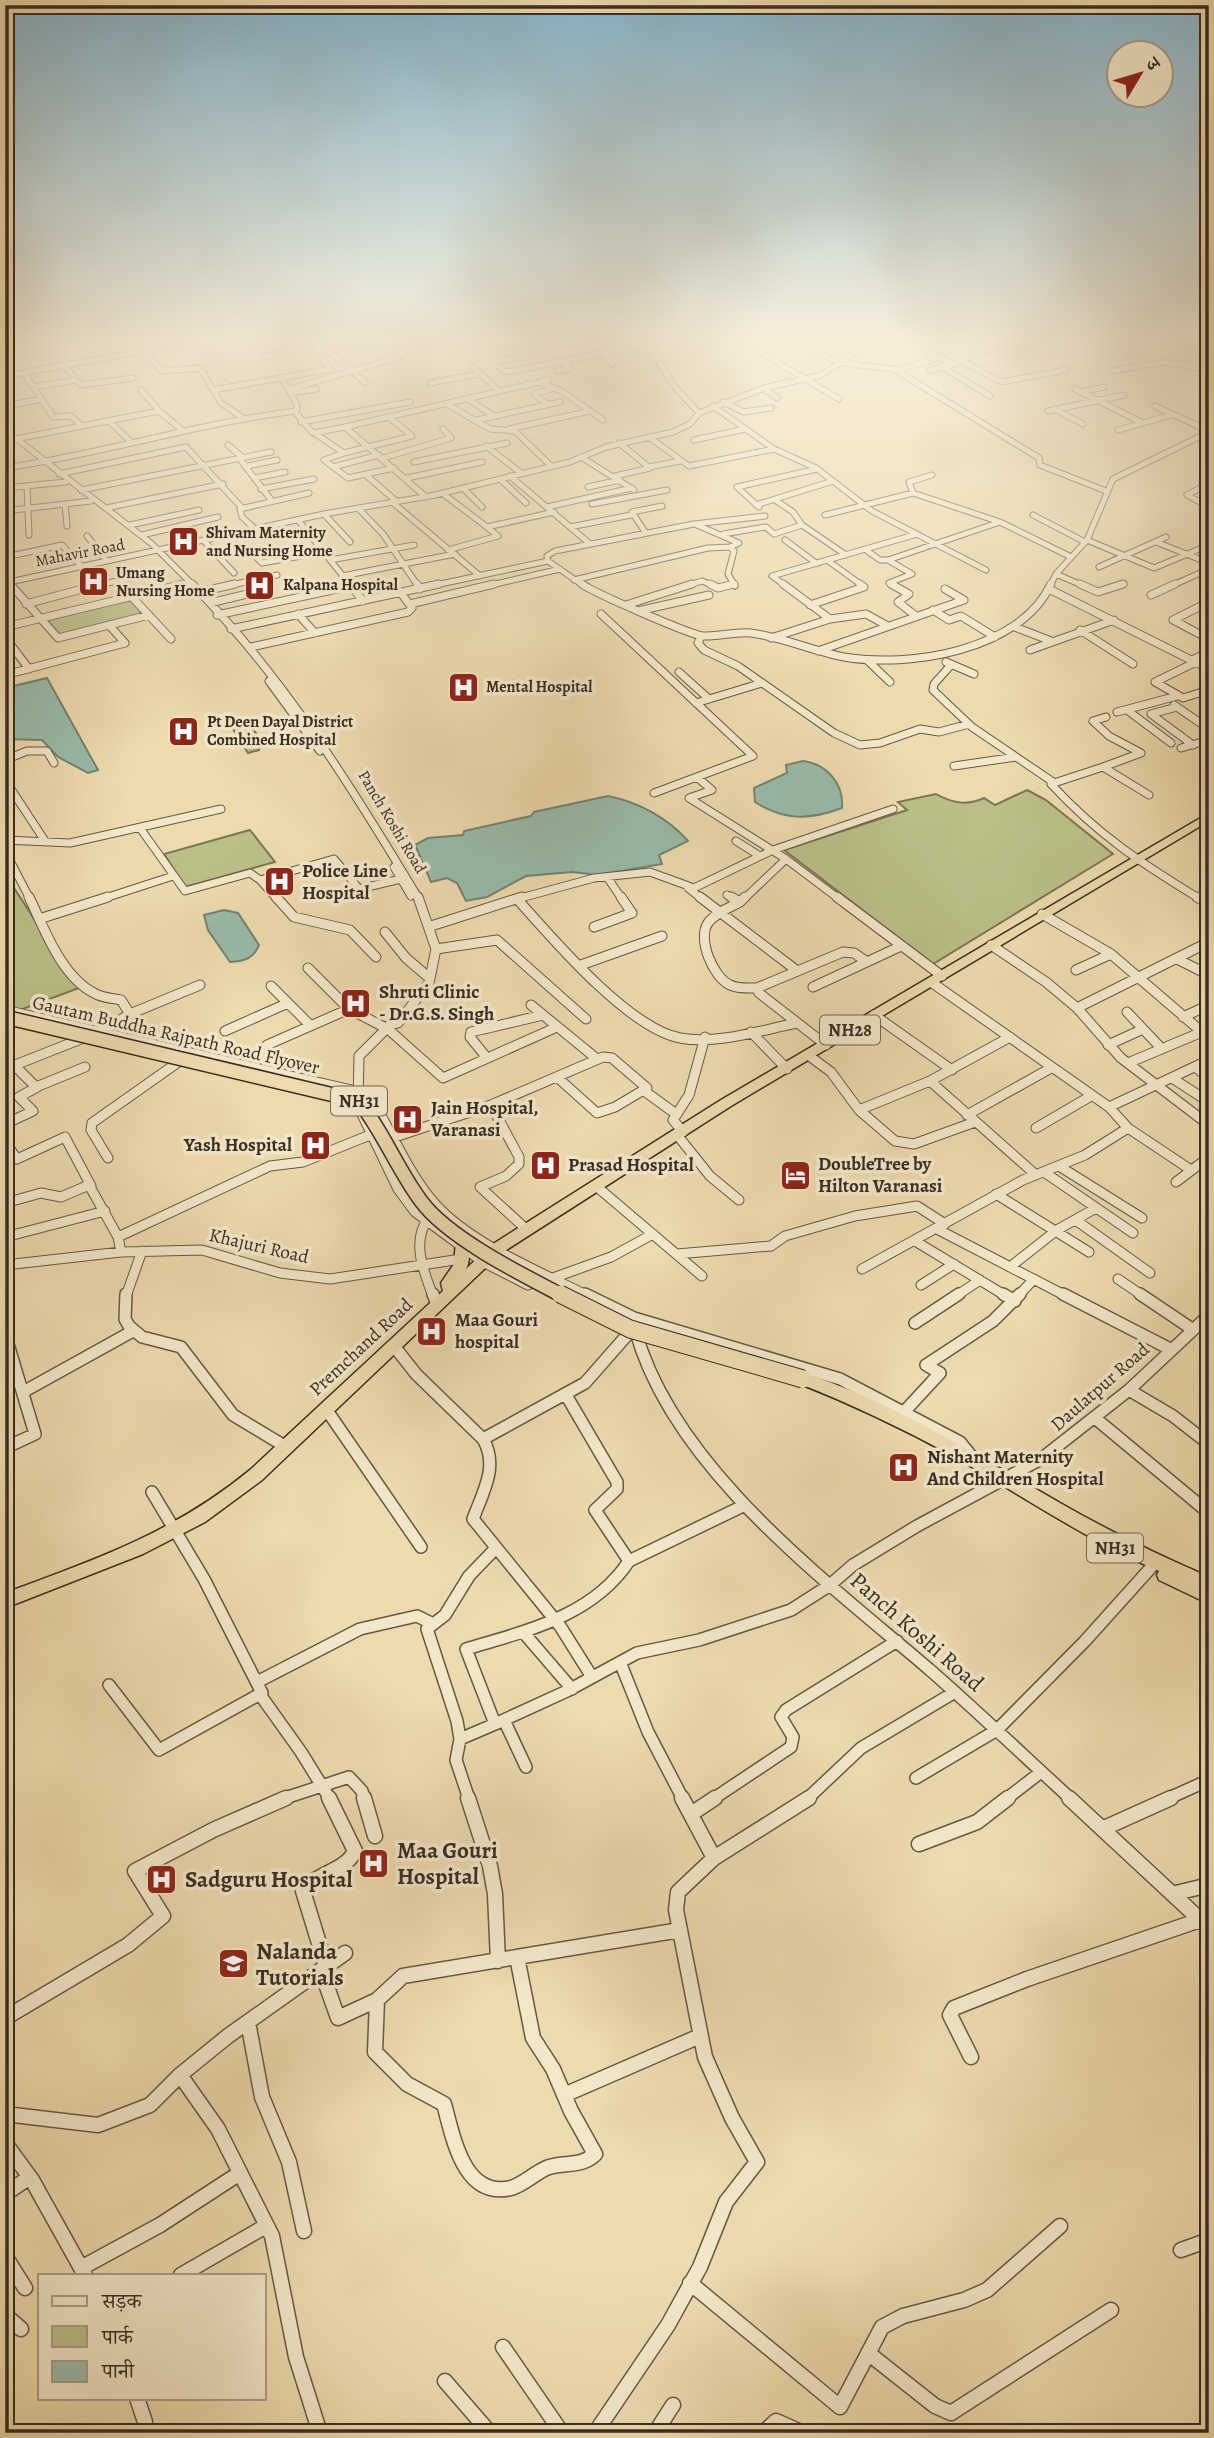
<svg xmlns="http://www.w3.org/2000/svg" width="1214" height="2438" font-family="Alegreya,'Noto Serif Devanagari',serif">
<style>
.green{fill:#babf88;stroke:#7a7656;stroke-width:2}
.water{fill:#9ba;stroke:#738274;stroke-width:2}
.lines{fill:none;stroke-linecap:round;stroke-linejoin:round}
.minor-far4-casing{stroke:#665846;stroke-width:7}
.minor-far3-casing{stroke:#665846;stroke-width:9}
.minor-far2-casing{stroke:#665846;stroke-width:11}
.minor-far1-casing{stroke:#665846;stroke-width:14}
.minor-casing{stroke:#665846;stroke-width:17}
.highway-casing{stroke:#392d24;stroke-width:3}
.minor-far4{stroke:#f3e7ca;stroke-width:5}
.minor-far3{stroke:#f3e7ca;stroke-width:7}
.minor-far2{stroke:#f3e7ca;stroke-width:9}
.minor-far1{stroke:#f3e7ca;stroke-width:11}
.minor{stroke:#f3e7ca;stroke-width:14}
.highway{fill:#eddaad;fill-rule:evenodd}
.highway-bridge-far1-casing{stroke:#392d24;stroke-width:16;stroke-linecap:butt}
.highway-bridge-casing{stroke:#392d24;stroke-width:19;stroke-linecap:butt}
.highway-bridge-far1{stroke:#eddaad;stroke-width:13}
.highway-bridge{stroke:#eddaad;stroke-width:17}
.labels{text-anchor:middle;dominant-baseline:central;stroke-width:7;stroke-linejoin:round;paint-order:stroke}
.far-poi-label{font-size:16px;font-weight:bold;fill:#392d24;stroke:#f3e7ca;text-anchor:start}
.far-street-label{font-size:16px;fill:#392d24;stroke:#f3e7ca}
.shield{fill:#f3e7ca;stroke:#716556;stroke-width:2}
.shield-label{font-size:18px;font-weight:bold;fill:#392d24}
.poi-label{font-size:19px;font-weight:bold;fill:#392d24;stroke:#f3e7ca;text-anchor:start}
.street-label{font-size:19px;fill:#392d24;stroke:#f3e7ca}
.near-street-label{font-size:23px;fill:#392d24;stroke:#f3e7ca}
.near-poi-label{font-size:23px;font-weight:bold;fill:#392d24;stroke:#f3e7ca;text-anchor:start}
</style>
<rect width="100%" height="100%" fill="#eddaad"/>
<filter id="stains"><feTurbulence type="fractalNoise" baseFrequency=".00286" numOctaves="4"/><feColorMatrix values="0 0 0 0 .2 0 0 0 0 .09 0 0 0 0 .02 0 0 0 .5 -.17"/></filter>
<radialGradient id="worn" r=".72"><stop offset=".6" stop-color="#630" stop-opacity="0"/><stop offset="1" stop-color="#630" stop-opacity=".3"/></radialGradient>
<path class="green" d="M130,599L143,614L59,635L47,620Z
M248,722L261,740L259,750L248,753L231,726Z
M1027,790L1046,800L1113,854L933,964L784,850L907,810L898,802L936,794C952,803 967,806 984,798L995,805Z
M250,830L275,862L185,887L164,854Z
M5,874L79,988L20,1010L5,1006Z"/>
<path class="water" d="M47,678L98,770L88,773L58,757L42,740L5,739V688Z
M803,761C827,764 844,784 842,808C810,820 784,821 755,802L754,788L787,773L786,765Z
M608,796C638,802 668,818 688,841L659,855L662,864L598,875L572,872L526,876L487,897L466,901L457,883L447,878L431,882L415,845L428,838L463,835L464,831L531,816L534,812Z
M224,910L238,913L259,945C253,959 245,961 230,962L208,930L204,915Z"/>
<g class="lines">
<defs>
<path id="minor-far4" d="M315,339L365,382
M559,339L562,342L525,349L529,353L518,355L520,358L493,362L506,372L647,345
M738,339L839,399
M787,339L842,363L894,369L1039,458L1040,465L1106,491
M902,339L954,364
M398,343L420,339
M463,343L472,352L543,339
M277,344L306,339
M1192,348L1209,359
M423,349L483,340
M600,352L612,364
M146,353L162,371L200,368L221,403L243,418
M1129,354L1143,364
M264,356L322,345
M959,360L1002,382L1066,370
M65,366L81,385L133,378
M472,366L498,390
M942,367L990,396
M930,370L954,364L981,351L1055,339
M557,371L570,369L564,362
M896,371L940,357
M1112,371L1164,362L1209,370
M24,373L53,417L71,416L82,426
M5,376L210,339
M282,378L297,405L296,413L310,430L344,453L412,436L389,417
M540,382L563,392L603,420
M430,383L478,374
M34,387L76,380
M764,388L777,398
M290,389L399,357L403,352L394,339
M1075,389L1143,423
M141,390L160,412L182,430
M213,390L331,369L316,351L327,349
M1081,392L1104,387
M291,393L316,389
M468,399L494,416
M723,402L744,412L771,408
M447,404L490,429L515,431L551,466
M547,404L534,394L552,389
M5,406L42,399
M713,406L774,449L816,468L872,511L986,570
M1155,406L1209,431
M1056,410L1083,424
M1048,411L1124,395
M699,413L764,388L821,375L862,348L888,339
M477,420L560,402
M109,421L131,442
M301,422L410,402
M509,429L590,411
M5,430L152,544L194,586
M1118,430L1171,415
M314,433L345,427
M649,437L689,466L774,449
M694,440L745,429
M5,441L159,411
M228,445L242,457
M486,446L521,473
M344,453L324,460L348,478L394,468
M581,457L634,490
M239,458L272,501
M383,458L451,438L443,429
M414,462L507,443
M247,466L277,460
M333,467L379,455
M649,467L680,461
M5,468C103,454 198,423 296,411
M59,474L186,447L242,508
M366,475L396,501
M510,476L589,543
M615,476L650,468L619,443
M254,478L285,472
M407,478L482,462
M500,479L526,503
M1206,485L1187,495L1209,507
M27,486L29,535
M588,487L620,480
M737,487L817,469
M737,487L759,507
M5,488L66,482
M463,488L482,507
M261,489L314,479
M81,490L271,452
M442,493L487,527L554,512
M913,493L1000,522
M426,497L345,427L548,380
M775,500L793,512L802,525L846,555
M392,502L480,576
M65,504L67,526
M592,504L667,490
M756,505L833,481
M547,507L632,488
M106,508L223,484
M358,508L383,534L418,586
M5,511L91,501
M324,514L350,542
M825,515L913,493L909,482L932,475
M1033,515L1085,542
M298,520L351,586
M130,525L199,510
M697,525L739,543L730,547
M570,527L631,515
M256,530L242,517L240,509L309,493
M645,532L632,512L662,506
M723,534L766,527L774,534L802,525
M142,535L218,517
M234,535L262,563L323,552
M87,536L106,560
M785,540L816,563
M1087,540L1154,568L1209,545
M204,541L234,573
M1156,542L1209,563
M448,550L498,536L487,527
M866,550L880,560H888L1000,522L1071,557
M15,555L62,545L82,567
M330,560L414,545
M827,560L863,586
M888,560L912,574L889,583L895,586
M548,561L547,556L555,551L694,524L765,516
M1099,567L1166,537
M1056,574L1084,586
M342,576L455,554
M6,580L11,586
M574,580L708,548L730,547L734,551L728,574L735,586
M5,583L324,514L435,495L570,462L606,447L673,432L690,424L699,413L674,386L645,339
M94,586L149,574L161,586
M175,586L188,583
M227,586L277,575
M431,586L548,561L584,586
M487,586L560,569
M686,586L702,581L714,586
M786,586L772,576L914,535
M1050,586L1056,574L1087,540L1113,479L1209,432
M1117,586L1124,584
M1171,586L1209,569"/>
<path id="minor-far3" d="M10,584L58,638L149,615
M159,584L163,588
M192,584C285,679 351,786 419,899
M350,584L363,601
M417,584L420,589
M582,584C594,593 691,635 703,636C719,637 736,631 751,633C782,637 813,651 844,657C909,668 1020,651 1051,584
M710,584L718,588L734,584
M783,584L830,619L866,614L886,625
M891,584L909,594L898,602L916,616
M1080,584L1098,592L1123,584
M1049,589L1209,669
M200,592L235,584
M1151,595L1175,584
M131,596L171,639
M1209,602L1173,620L1209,639
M210,603L260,591
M26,604L101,584
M410,604L494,584
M626,605L692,584
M810,605L864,587L860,584
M933,610L949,620L961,616L995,637
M638,611L709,595
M298,614L315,633
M601,614L753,756L654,793
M217,615L351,586
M5,627L183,584
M1015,627L1051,641
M231,629L439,584
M1080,630L1133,664
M701,636L698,643L704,650L738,666L834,733L860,745L880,743L920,729L939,732L969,724
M5,637L29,669
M771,638L830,619
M251,647L408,612L412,608L401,593
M1030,650L1114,620
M818,651L964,600L945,589
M867,660L890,682
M1192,660L1209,652
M946,662L974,674
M1196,662L1155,682L1183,698L1209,690
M951,665L934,684L933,690L972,727L1053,782
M679,672L709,699
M5,675L125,643L109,625
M269,681L320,751
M696,703L762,683
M1174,705L1209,729
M1177,707L1151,714L1193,745
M1127,710L1171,743
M1117,712L1177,696
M1181,748L1209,740
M5,760L27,751H47L54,763
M954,766L1016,757
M1103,767L1141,753L1109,736L1093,721L1106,717
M698,778L712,790L689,798L786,859L839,899
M5,780L45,841
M1149,795L1103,767L1051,784C1098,835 1141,863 1200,899
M140,828L185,891L250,873L260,880L334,859L359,889L405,878
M5,840L70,843L221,809
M736,841L760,856
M5,851L30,899
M394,867L411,896
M607,877L622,899
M260,880L277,899
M688,888L702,899
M727,895L734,899
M102,899L173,876
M517,899L594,878L650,872L694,888L773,850L893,809
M744,899L786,859"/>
<path id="minor-far2" d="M29,897C44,928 61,976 94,993C102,998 112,998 121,1000L130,1014
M276,897L294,917L350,930L376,957
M418,897L436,949L429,983L398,1023L390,1025L359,1056L358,1106L398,1189L415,1212L461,1246L483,1262L528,1285
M700,897L796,970
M731,897L740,902L745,897
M837,897L942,976
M1197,897L1209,904
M518,900C553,939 628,1028 680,1038C717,1045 761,1030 797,1023
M740,902C729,908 715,913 708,923C697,939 713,977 730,985C738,989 748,988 757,988
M1042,914L1111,954
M39,919L108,897
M431,926L522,897
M594,927L632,913L621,897
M385,932L406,958L427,976
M1209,942L1077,1008L1121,1058L1209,1125
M991,945L1046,982L1077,1008
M436,949L497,940L586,1019
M1177,959L1209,975
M581,965L662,936
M308,968L349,1009
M1076,970L1111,954L1209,1038
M931,982L1109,1107L1128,1128L1191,1170
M271,986L310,1025
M813,987L899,947
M531,1005L597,1059
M5,1010L360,1092L373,1101C391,1132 407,1169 430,1198C465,1242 539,1271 588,1296
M1127,1012L1162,1049
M874,1015L952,1070
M1183,1017L1209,1005
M225,1031L288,1003
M100,1032L130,1014L200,985
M751,1032L787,1069
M267,1045L349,1009L388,1029L443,1078L557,1027
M826,1045L759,993L757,988L843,952L854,953L867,962
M1108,1045L1141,1030
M808,1055L831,1072L859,1110L895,1141L914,1144L975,1122
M487,1058L470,1037L471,1032L543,1015
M1128,1063L1202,1032
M14,1065L36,1087L85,1067
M1195,1067L1209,1078
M5,1069L86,1037
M1172,1078L1209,1102
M930,1081L1036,1175
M643,1090L676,1114
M1109,1107L1209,1060
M859,1110L930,1081L1010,1037
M967,1115L1051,1068
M5,1124L33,1111L19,1097L39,1086
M1036,1128L1091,1096
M683,1132L673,1120L689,1095L705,1037
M678,1136L710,1176L739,1200
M395,1137L491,1105
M5,1142L17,1159L65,1137L91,1186
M108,1158L91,1130L92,1123L177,1063
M1059,1166L1142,1218
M1044,1172L1133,1233
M1176,1182L1209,1157
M596,1186L702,1276
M996,1194L1089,1252
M5,1203L41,1193L61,1197L89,1185L118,1237
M429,1217C411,1241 423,1270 433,1296
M1077,1221L1150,1273
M526,1229L480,1187L506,1176L519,1164V1157L491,1105L603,1057L612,1058L647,1088L615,1107L597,1113L557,1077
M937,1229L1066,1296
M13,1235L105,1211
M915,1241L1006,1296
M121,1252L118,1237L270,1166L303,1162L375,1133
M677,1254L771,1246L785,1236L855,1216L917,1206L945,1224
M5,1265L121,1252L202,1250L280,1273L330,1279L461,1259
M1010,1267L1057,1230L1096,1208
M862,1269L1023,1180L1085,1155L1128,1128
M553,1278L611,1257L653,1234
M1118,1279L1143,1296
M921,1285L954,1264
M126,1296L142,1251
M956,1296L980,1280
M1018,1296L1034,1279"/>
<path id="minor-far1" d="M126,1294L125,1319L129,1326L142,1337L181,1347L233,1415L286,1447
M433,1294L437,1305
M585,1294L634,1318L840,1379L960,1442L973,1458
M1003,1294L1015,1301
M1063,1294L1170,1349
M1140,1294L1192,1329
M915,1323L959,1294
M635,1329C672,1467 825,1580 930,1670C978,1712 1024,1756 1071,1799
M5,1334L35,1434L5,1448
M394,1346L416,1374L483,1439
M1129,1390L1173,1416L1209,1444
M23,1392L133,1331
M566,1395L617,1482V1489L595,1510L629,1561
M326,1409L421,1547
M904,1412L940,1373L926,1365L993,1321L1020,1294
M1095,1418L1209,1513
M745,1505L629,1561C593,1616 526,1631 466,1649L495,1724L567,1691L637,1653L699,1640L791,1610L830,1585L853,1565L917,1526L1041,1459L1129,1390L1209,1315
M523,1632L572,1689
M620,1662L648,1732L683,1799
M592,1677L560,1626L473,1519C483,1492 499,1466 483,1439L585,1383L628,1334
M257,1682L360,1629L417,1616L431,1623
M109,1685L159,1750L262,1693L204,1579L152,1492
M261,1696L301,1752L330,1799
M504,1720L526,1767
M460,1739L495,1724
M916,1778L997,1730L1085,1641L1156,1562
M282,1799L349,1777L362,1791L364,1799
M469,1799L456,1760L460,1739L457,1721L427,1629L445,1615L469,1576L496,1548
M713,1799L791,1747L793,1737L781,1717L786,1710L897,1641
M807,1799L861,1748L955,1692
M1006,1799L1041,1772
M1167,1799L1209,1780"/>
<path id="minor" d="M364,1798L375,1836
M468,1798L490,1866L495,1894L498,1961
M682,1798L714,1858
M1069,1798L1209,1928
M691,1814L715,1798
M1102,1829L1171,1798
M919,1844L977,1822L1008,1798
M1172,1894L1209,1885
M517,1957L533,2038L553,2069L571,2111L595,2154C582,2167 565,2162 549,2167C535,2172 525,2184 511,2188C463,2199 453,2136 444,2104L407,2084L375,2052L377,2000L403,1976Z
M517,1957L680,1930
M326,1966L303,1891C316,1873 346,1871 355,1851L329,1798
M321,1970L338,2018L377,2000
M5,1999L10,2015
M5,2018L128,1945L163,1916L135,1871L213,1830L286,1798
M248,2022L262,2097L289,2162L304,2231
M971,2057L950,2015L954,2008L1027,1979L1200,1920
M180,2075L218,2129L272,2236L296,2357L320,2433
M564,2095L700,2036
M5,2114L98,2125L150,2105L180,2075L228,2036L345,1953
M5,2143L32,2180L85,2275
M5,2194L30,2177
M1181,2250L1209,2240
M5,2256L25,2288
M81,2268L160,2225L240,2173
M181,2275L266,2226
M690,2283L840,2407L882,2327L903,2316L964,2300L987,2290L1060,2226
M5,2315L21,2329
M503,2347L562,2433
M868,2353L935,2406L951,2413L1111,2310
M445,2381L490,2433
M137,2398L145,2422L143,2433
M595,2433L668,2325L700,2267L726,2202L757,2162L732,2118L705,2057L676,1910L678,1892L714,1858L809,1798
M655,2433L673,2405
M763,2433L776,2421L803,2433"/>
<path id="highway" d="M1209,813V821L731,1106L500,1254L262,1480L205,1522L143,1554L5,1608V1593C95,1560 175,1532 250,1470L443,1291L441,1283L454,1264L456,1242H466C470,1249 470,1262 466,1269L490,1246L721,1100Z
M803,1373C895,1402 977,1456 1060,1503C1109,1531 1158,1555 1209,1577V1604L1159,1580L1157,1575L1159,1571C1087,1540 1021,1495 953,1456C902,1428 851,1404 798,1383L795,1379L798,1375Z"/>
</defs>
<use href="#minor-far4" class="minor-far4-casing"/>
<use href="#minor-far3" class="minor-far3-casing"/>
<use href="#minor-far2" class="minor-far2-casing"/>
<use href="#minor-far1" class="minor-far1-casing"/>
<use href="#minor" class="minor-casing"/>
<use href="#highway" class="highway-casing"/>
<use href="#minor-far4" class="minor-far4"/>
<use href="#minor-far3" class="minor-far3"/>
<use href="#minor-far2" class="minor-far2"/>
<use href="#minor-far1" class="minor-far1"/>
<use href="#minor" class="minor"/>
<use href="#highway" class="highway"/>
<defs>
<path id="highway-bridge-far1" d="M5,1017L359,1101C383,1132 398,1170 421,1201C448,1238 523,1275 563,1296"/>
<path id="highway-bridge" d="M560,1294L630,1329L803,1379"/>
</defs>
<use href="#highway-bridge-far1" class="highway-bridge-far1-casing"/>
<use href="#highway-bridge" class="highway-bridge-casing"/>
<use href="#highway-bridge-far1" class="highway-bridge-far1"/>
<use href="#highway-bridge" class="highway-bridge"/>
</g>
<linearGradient id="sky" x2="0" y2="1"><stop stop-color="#88b7cf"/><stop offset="0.5" stop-color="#f7eeda"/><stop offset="1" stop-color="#f7eeda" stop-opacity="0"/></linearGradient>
<rect width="1214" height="680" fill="url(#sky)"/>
<defs>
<symbol id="hospital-square" viewBox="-11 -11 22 22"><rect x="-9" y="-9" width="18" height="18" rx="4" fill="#8f2418" stroke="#f3e7ca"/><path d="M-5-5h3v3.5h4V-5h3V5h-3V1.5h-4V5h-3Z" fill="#fff"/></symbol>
<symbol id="hotel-square" viewBox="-11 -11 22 22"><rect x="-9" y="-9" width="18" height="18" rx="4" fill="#8f2418" stroke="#f3e7ca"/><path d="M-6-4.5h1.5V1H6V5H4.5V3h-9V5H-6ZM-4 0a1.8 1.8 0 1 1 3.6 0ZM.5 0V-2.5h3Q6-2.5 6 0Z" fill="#fff"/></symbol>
<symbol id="school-square" viewBox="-11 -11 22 22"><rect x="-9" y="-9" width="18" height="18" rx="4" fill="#8f2418" stroke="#f3e7ca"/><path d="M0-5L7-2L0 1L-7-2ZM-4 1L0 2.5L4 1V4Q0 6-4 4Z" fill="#fff"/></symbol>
</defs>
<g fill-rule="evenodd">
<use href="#hospital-square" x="166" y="524" width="35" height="35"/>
<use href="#hospital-square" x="76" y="564" width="35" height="35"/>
<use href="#hospital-square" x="242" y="568" width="35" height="35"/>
<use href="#hospital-square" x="446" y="670" width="35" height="35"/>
<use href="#hospital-square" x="166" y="714" width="35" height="35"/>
<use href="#hospital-square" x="262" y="864" width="35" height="35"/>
<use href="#hospital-square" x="338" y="986" width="35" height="35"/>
<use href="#hospital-square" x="390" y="1102" width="35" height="35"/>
<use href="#hospital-square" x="298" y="1128" width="35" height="35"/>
<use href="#hospital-square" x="528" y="1148" width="35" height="35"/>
<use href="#hotel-square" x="778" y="1158" width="35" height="35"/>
<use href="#hospital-square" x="414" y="1314" width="35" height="35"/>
<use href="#hospital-square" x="886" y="1450" width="35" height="35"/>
<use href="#hospital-square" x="356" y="1846" width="35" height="35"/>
<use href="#hospital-square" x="144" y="1862" width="35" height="35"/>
<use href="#school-square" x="216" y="1946" width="35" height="35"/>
</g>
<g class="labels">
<g class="far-poi-label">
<text x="206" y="533">Shivam Maternity<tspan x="206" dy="18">and Nursing Home</tspan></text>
<text x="116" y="573">Umang<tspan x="116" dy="18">Nursing Home</tspan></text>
<text x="283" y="585">Kalpana Hospital</text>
<text x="486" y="687">Mental Hospital</text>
<text x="207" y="722">Pt Deen Dayal District<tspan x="207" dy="18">Combined Hospital</tspan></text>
</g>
<g class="far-street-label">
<text transform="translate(80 553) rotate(-11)">Mahavir Road</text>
<text transform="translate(392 822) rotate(59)">Panch Koshi Road</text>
</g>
<g class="shield">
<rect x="820" y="1015.5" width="60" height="29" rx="5"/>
<rect x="331" y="1086.5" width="56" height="29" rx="5"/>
<rect x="1087" y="1533.5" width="56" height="29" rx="5"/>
</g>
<g class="shield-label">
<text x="850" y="1030">NH28</text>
<text x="359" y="1101">NH31</text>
<text x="1115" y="1548">NH31</text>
</g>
<g class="poi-label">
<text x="302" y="871">Police Line<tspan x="302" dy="22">Hospital</tspan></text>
<text x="379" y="992">Shruti Clinic<tspan x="379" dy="22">- Dr.G.S. Singh</tspan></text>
<text x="431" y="1108">Jain Hospital,<tspan x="431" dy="22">Varanasi</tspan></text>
<text x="292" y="1145" text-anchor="end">Yash Hospital</text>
<text x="818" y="1164">DoubleTree by<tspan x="818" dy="22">Hilton Varanasi</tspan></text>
<text x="568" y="1165">Prasad Hospital</text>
<text x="455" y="1320">Maa Gouri<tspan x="455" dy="22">hospital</tspan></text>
<text x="927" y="1457">Nishant Maternity<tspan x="927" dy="22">And Children Hospital</tspan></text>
</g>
<g class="street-label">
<text transform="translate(176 1035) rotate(13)">Gautam Buddha Rajpath Road Flyover</text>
<text transform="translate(259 1246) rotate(13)">Khajuri Road</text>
<text transform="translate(361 1347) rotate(-43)">Premchand Road</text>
<text transform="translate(1100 1387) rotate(-41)">Daulatpur Road</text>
</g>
<g class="near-street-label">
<text transform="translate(917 1632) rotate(41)">Panch Koshi Road</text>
</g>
<g class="near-poi-label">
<text x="397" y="1850">Maa Gouri<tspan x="397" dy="26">Hospital</tspan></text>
<text x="185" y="1879">Sadguru Hospital</text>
<text x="256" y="1951">Nalanda<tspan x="256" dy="26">Tutorials</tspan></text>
</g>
</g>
<rect width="1214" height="2438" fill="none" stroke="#eddaad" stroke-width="28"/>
<rect x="7" y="7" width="1200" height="2424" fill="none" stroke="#392d24" stroke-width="3.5"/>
<rect x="14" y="14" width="1186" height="2410" fill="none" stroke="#392d24" stroke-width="2"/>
<rect x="38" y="2274" width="228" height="126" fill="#f3e7ca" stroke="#a99d88" stroke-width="2"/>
<rect x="52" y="2296" width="35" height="10" fill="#f3e7ca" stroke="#a99d88" stroke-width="2"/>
<text x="102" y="2308" font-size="21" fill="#392d24">सड़क</text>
<rect x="52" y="2326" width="35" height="21" fill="#babf88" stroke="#a99d88" stroke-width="2"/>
<text x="102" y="2344" font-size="21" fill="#392d24">पार्क</text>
<rect x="52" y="2361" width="35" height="21" fill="#99bbaa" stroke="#a99d88" stroke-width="2"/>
<text x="102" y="2378" font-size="21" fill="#392d24">पानी</text>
<g transform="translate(1140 74) rotate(52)"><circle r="33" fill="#f3e7ca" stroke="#a99d88" stroke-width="2"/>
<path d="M0-5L12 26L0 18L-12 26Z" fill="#8f2418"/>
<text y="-10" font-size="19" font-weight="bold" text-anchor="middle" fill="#392d24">उ</text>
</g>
<rect width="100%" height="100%" filter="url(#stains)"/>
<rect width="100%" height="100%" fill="url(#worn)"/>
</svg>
